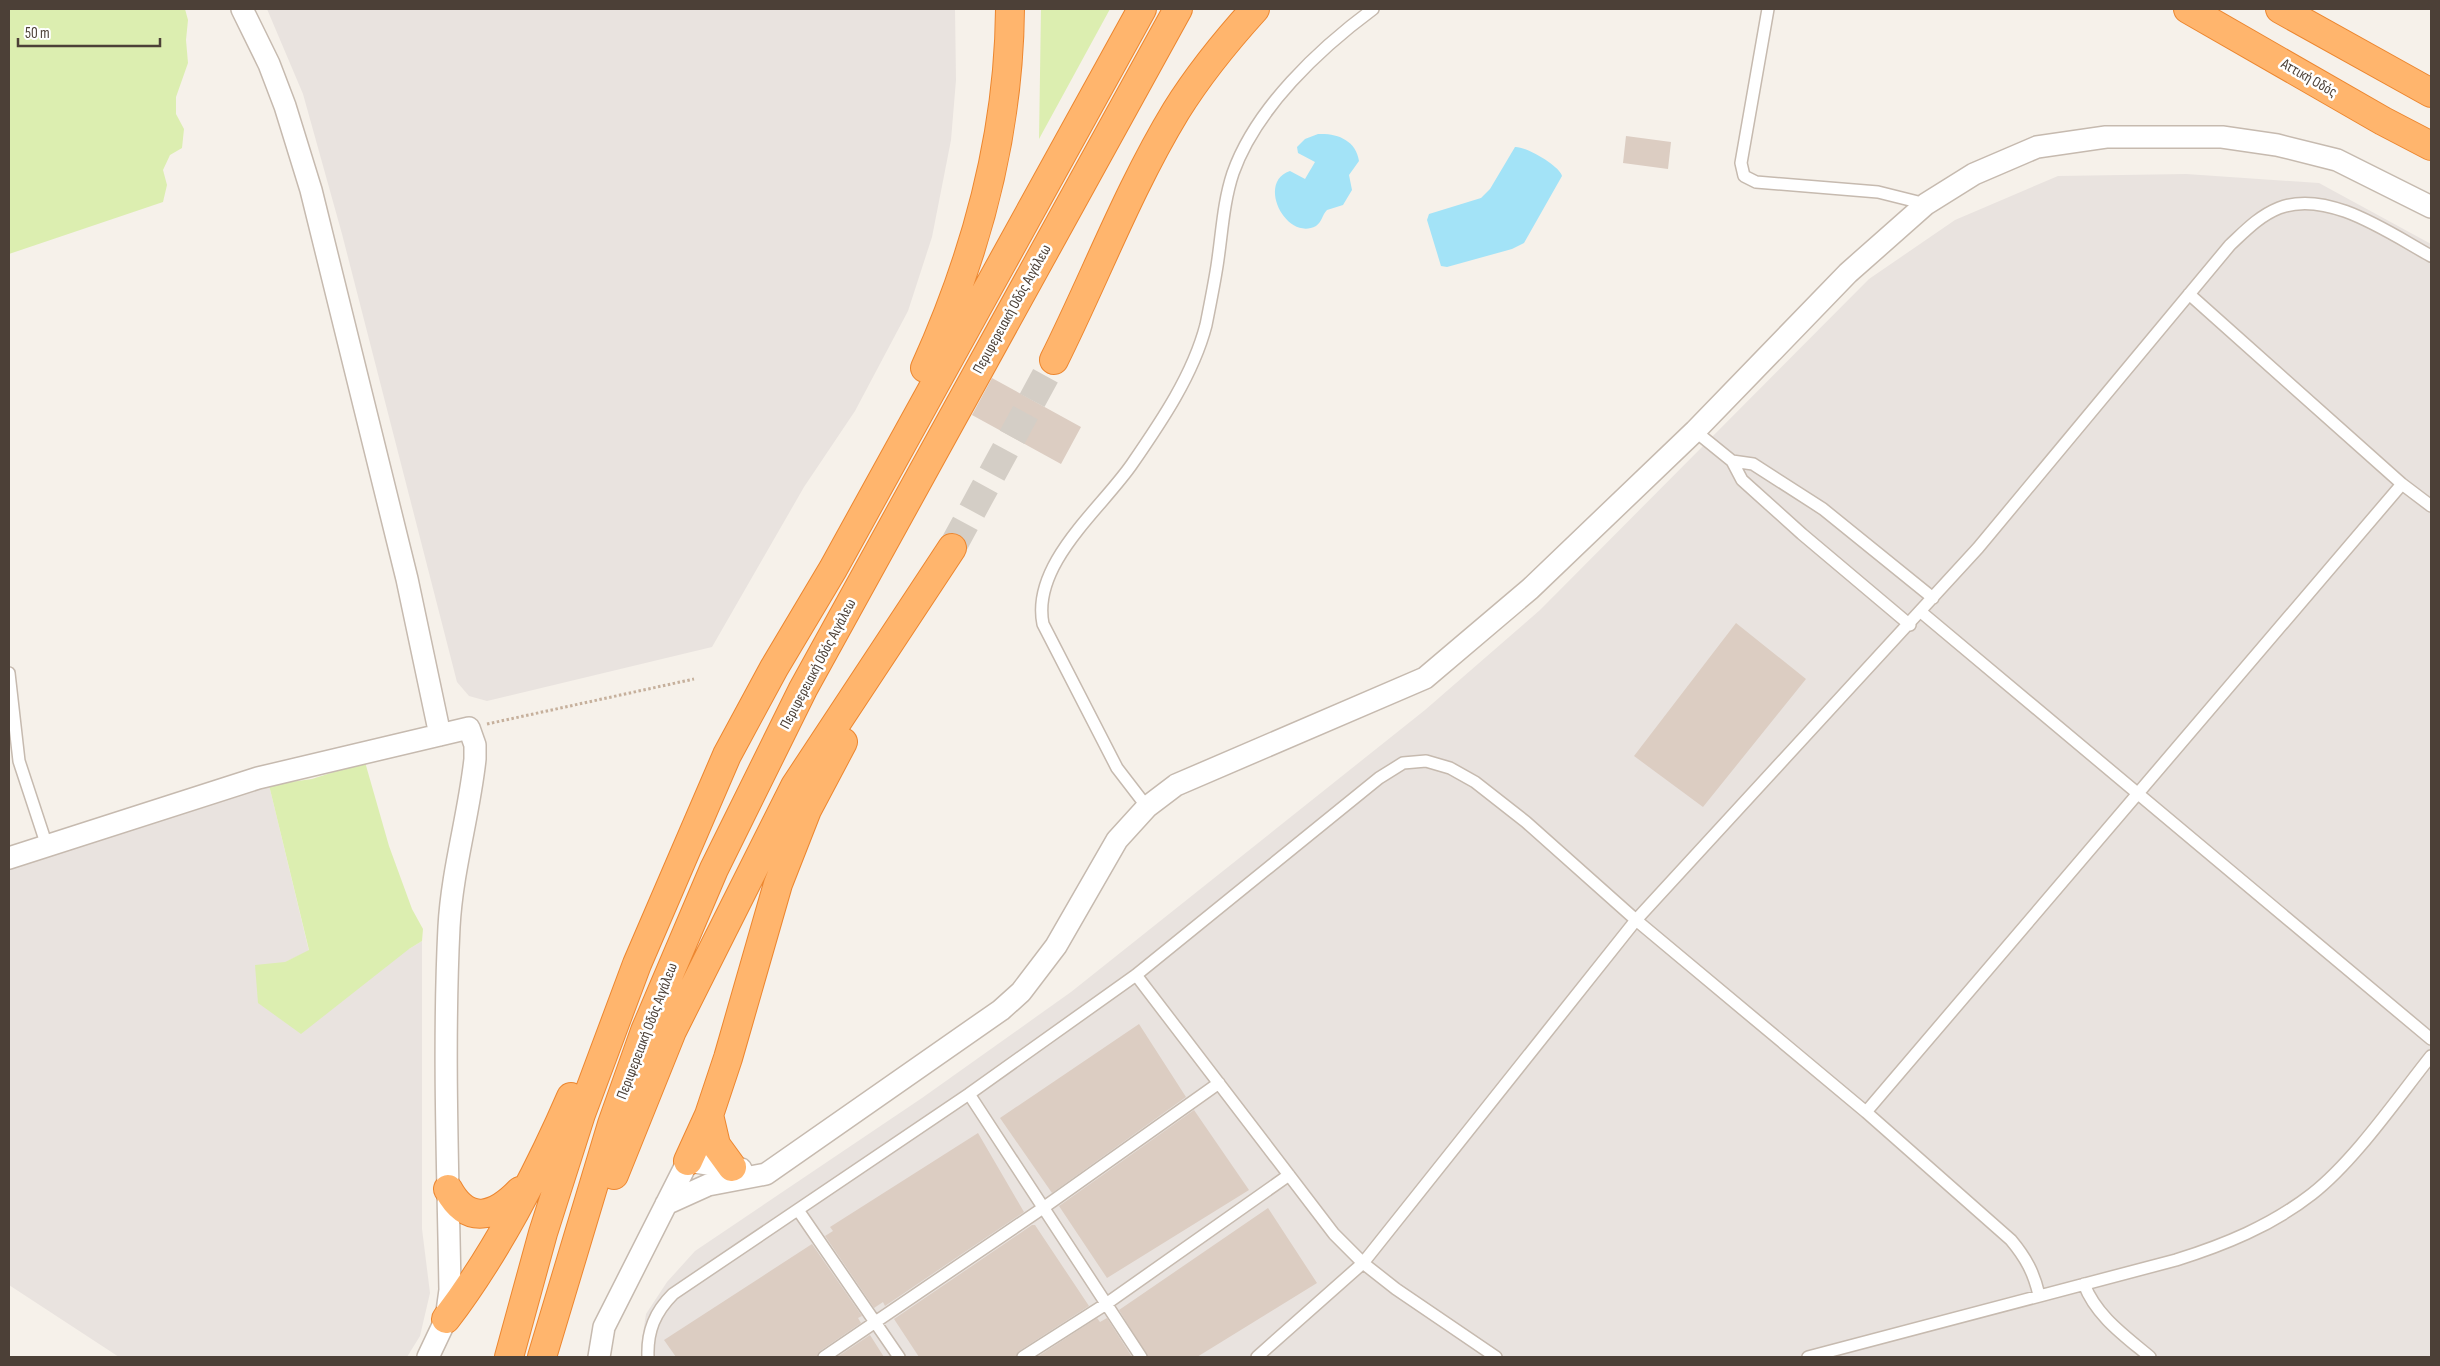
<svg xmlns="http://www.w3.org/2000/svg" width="2440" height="1366" font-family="'Sofia Sans Condensed',sans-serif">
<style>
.industrial{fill:#e9e3df}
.green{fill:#dceeb0}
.water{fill:#a3e3f7}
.building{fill:#dccdc2}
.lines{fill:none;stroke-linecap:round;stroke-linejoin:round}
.highway-tunnel{stroke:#d4cec6;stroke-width:28;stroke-dasharray:28 14;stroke-linecap:butt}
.lane-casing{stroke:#c6baaf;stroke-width:14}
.street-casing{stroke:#c6baaf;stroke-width:24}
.highway-casing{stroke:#ec862f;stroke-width:30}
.path{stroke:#c6b09c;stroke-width:3;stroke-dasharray:2.5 2.5;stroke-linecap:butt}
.lane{stroke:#fff;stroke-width:11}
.street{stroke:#fff;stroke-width:21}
.highway{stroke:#ffb56d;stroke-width:28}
.labels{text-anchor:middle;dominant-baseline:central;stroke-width:5;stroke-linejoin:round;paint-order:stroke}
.street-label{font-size:15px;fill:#4c4037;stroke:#fff}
</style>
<rect width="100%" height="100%" fill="#f6f1ea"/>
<path class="industrial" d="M267,9H955L956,80L951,140L932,237L908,311L855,411L804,487L712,647L487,701L469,696L457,682L342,234L303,94Z
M2186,174L2319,183L2431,244V1357H642L641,1346L646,1314L667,1282L695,1251L922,1098L1071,992L1425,710L1540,610L1869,279L1955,220L2058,176Z
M269,785L309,951L285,962L255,965L409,949L422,941V1229L430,1293L420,1336L407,1357H119L9,1285V870Z"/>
<path class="green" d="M9,9H185L188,20L186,40L188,63L176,97V114L184,129L182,148L170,155L163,170L167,185L163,202L9,254Z
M1041,9H1110L1039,139Z
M365,762L389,846L412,909L423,929L422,941L409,949L301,1034L258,1003L255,965L285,962L309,950L269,785L312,779Z"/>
<path class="water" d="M1318,134C1337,133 1356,140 1359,161L1349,175L1352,190L1343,205L1327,210C1322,215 1322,222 1316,226C1286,242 1256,182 1290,171L1305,179L1315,162L1298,153L1297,147L1305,139Z
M1515,147C1525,146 1560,166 1562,176L1524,243L1512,249L1447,267L1441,266L1427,220L1429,214L1481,198L1490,189Z"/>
<path class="building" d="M1626,136L1671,142L1668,169L1623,163Z
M992,378L1081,427L1061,464L972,415Z
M1736,623L1806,679L1703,807L1634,756Z
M1139,1024L1186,1097L1052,1193L1000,1118Z
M1194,1110L1249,1190L1107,1278L1059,1206Z
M978,1133L1024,1212L885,1306L883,1302L874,1308L825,1236L833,1231L830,1227Z
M1268,1208L1317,1283L1197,1357H1148L1119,1310Z
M1032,1225H1035L1089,1306L1019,1351L1016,1357H919L894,1319Z
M812,1244L862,1316L858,1318L861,1323L820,1351L817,1357H676L664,1340Z
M1097,1318L1100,1322L1107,1318L1132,1357H1037Z
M870,1335L884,1357H837Z"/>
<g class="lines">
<path class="highway-tunnel" d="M952,548L1054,360"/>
<defs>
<path id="lane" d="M1768,9L1741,163L1744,176L1756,182L1878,192L1926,204
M2189,294L2402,484L2431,506
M1695,431L1732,461L1742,480L1802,534L1910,625
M1732,461L1753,464L1823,509L1933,598
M1921,612L2431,1039
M9,673L19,761L47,846
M1147,807L1117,768L1043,624C1031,564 1101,509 1132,464C1161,422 1193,375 1206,325C1210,305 1214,285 1217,266C1222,234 1223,203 1233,173C1256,108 1319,49 1373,9
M1136,975L1334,1234L1363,1263L1396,1289L1496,1357
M969,1094L1141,1357
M1866,1112L2402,484
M798,1210L899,1357
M2084,1284C2096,1316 2125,1336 2150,1357
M648,1357C647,1331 655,1312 673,1294L969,1094L1136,975L1379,778L1403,763L1426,761L1450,768L1475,782L1526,822L1636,920L1866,1112L2011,1240C2026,1258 2034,1273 2039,1295
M824,1357L1043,1208L1219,1083
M1023,1357L1106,1304L1289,1175
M1257,1357L1363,1263L1636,920L1978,548L2230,245C2245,231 2259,216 2279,208C2328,189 2389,233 2431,256
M1808,1357L2176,1260C2224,1245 2271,1226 2312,1194C2355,1160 2396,1100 2431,1056"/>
<path id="street" d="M242,9L269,64L285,106L311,190L407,579L440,735
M9,858L258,778L469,728L475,745V759C469,815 452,870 449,927C443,1047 448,1169 450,1290L446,1319L428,1357
M666,1204L708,1185L766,1174L1001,1010L1021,992L1056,946L1117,840L1147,807L1176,785L1425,678L1530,589L1695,431L1848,273L1926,204L1974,174L2037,147L2106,137H2222L2277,145L2337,160L2431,207
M599,1357L604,1327L688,1161L741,1169"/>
<path id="highway" d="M2188,9L2383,121L2431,146
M2280,9L2431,93
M1054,360C1095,278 1128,190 1176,111C1199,74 1226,41 1255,9
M925,368C977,253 1009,135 1010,9
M709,1115L716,1145L732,1167
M688,1161L709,1115L728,1058L778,884L807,810L843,742
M614,1175L672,1031L795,786L952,548
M448,1189C468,1226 495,1217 520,1191
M446,1319C495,1255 539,1171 571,1097
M509,1357L543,1233L581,1114L637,964L727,755L774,668L833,569L1142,9
M542,1357L612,1124L645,1031L714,869L803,689L1178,9"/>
</defs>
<use href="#lane" class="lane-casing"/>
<use href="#street" class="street-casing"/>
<use href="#highway" class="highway-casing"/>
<path class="path" d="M487,724L694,679"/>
<use href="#lane" class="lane"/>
<use href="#street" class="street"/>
<use href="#highway" class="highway"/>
</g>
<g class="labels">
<g class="street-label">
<text transform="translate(2309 78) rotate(30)">Αττική Οδός</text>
<text transform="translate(1012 309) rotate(-61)">Περιφερειακή Οδός Αιγάλεω</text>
<text transform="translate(818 664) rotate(-62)">Περιφερειακή Οδός Αιγάλεω</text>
<text transform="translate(647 1031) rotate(-69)">Περιφερειακή Οδός Αιγάλεω</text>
</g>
</g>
<rect width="2440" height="1366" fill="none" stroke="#4c4037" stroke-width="20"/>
<path d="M18 38v8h142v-8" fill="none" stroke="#4c4037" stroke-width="2.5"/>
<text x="25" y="38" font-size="15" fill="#4c4037" stroke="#ffffff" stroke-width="4" paint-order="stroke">50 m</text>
</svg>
